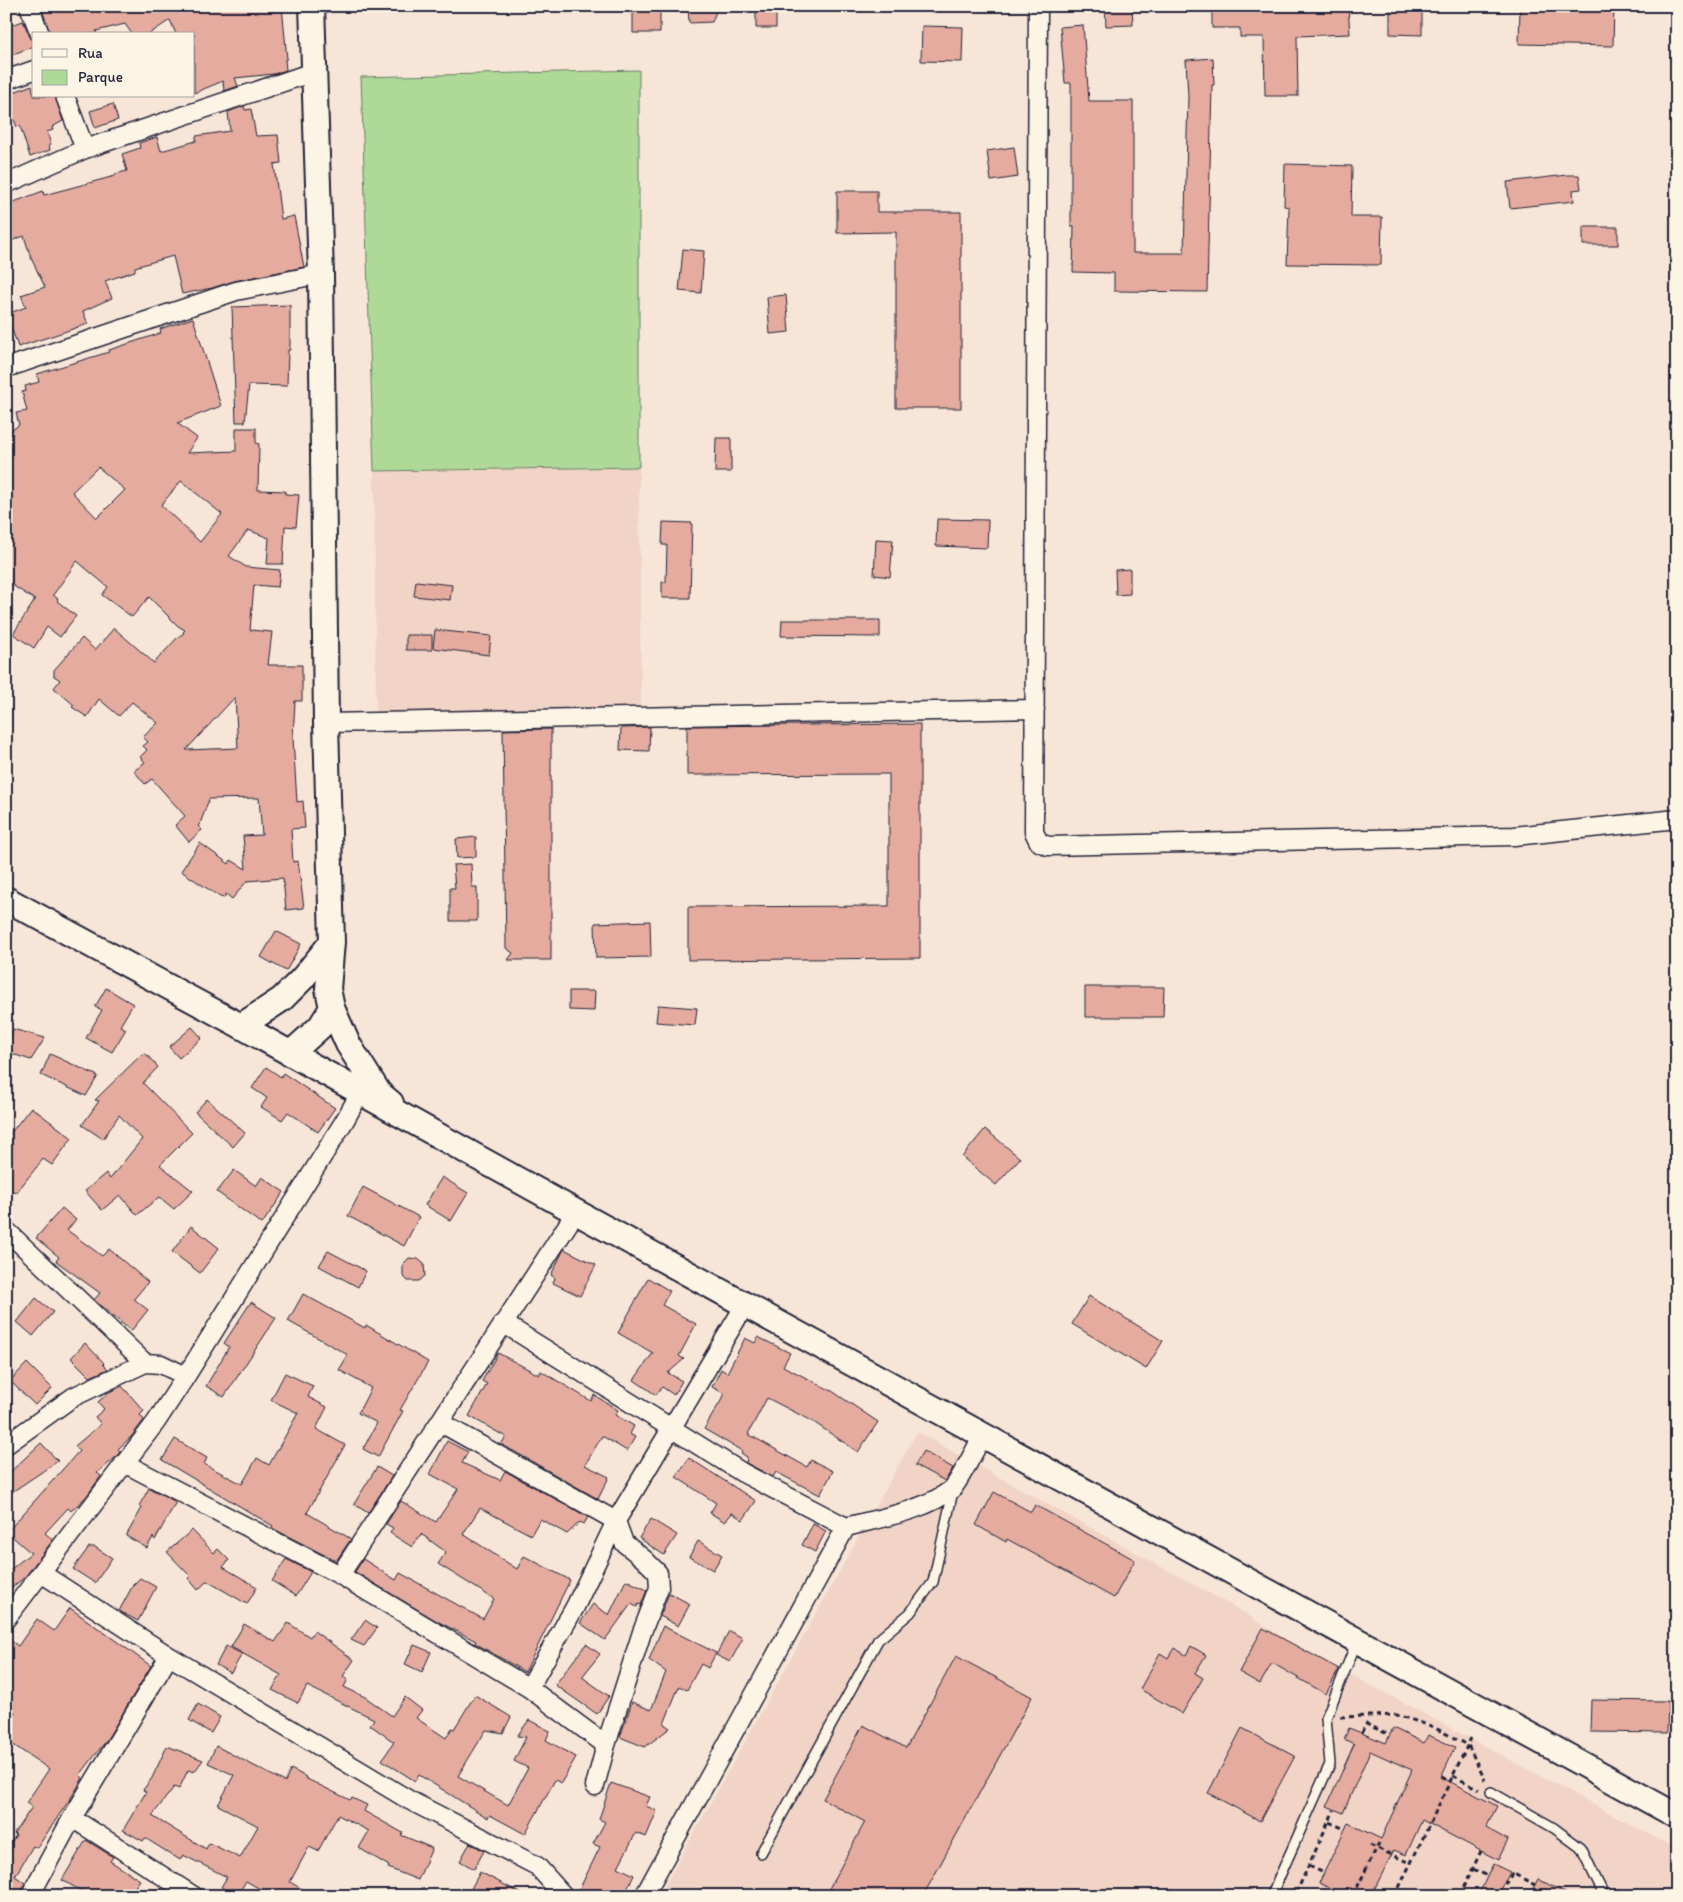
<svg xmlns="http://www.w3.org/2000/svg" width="1683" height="1902" font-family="Itim,sans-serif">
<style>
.built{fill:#f1d4c6}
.green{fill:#aed997;stroke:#687e69}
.building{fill:#e4ab9e;stroke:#22223b;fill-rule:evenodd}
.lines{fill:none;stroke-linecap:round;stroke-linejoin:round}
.lane-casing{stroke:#22223b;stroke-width:12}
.street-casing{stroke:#22223b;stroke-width:21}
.secondary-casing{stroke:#22223b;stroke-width:28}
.path{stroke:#22223b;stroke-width:3;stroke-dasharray:5 4;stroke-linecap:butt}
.lane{stroke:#fcf5e5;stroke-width:9}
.street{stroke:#fcf5e5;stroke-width:18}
.secondary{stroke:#fcf5e5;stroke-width:24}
</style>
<rect width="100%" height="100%" fill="#f7e6d7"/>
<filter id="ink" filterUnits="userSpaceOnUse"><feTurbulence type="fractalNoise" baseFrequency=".02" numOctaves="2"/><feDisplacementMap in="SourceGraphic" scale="10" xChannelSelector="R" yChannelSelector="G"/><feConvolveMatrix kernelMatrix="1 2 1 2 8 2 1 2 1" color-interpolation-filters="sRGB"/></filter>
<g filter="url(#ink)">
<path class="built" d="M639,467L641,709L376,713L374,471Z
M917,1432L1245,1613L1288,1641L1677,1849V1896H659Z"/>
<path class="green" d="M639,70V467L374,471L361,77Z"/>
<path class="building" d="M41,6H282L287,59H285L286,70L274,74L235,78L238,86L224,91L223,81L194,93V34H176L170,20L149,34H132L125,24L96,31L97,34H50Z
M633,6H660V33H633Z
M688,6H718L712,22L689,23Z
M756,6H776V28H756Z
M1105,6H1132L1133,25L1106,26Z
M1212,6H1348L1350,34L1297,36L1298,96H1265L1264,37H1240V28H1212Z
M1390,6H1422V35L1390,34Z
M1520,6L1614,7L1613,46L1519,44Z
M23,21L34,46L11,55L6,43V27Z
M1083,25L1089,101H1133V253H1184L1188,96L1186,60L1213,58L1214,85H1212L1207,292L1114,291V273L1073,272L1074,226H1071V83H1065L1060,27Z
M922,26L963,27L962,62L921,61Z
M32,85L34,96H55L63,121L52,127L53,130L47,132L51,144L49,145L50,150L30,157L20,126L17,127L9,108L12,107L9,100L11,99L9,94Z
M113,104L118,120L95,128L90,111Z
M244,106L245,110L251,109L256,136L278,135L281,163L274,164L281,219L294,216L304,267L234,281L212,288L182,294L173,256L135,267V271L105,281L112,298L83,311L88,324L18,347L7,314L26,307L21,295L45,287L31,258L24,236L11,241L6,229V205L43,191L44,195L115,176V174L127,171L122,154L140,148L139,143L157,137L161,151L196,141V136L230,131L228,112Z
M1014,147L1018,177L991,181L987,151Z
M1285,164L1352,166L1351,217H1382L1381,265L1287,264L1289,207L1284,206Z
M1567,175H1579L1581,189L1573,190L1574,201L1510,208L1507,182Z
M837,191H877V212H961V408H896V232L837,233Z
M1583,227H1618V245H1583Z
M683,249L704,251L701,293L679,291Z
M786,295L789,332L770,334L767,297Z
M290,305V350H288L287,386L249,385L245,422H236L232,307Z
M193,318L221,406L177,423L197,438L187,453L236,451V428H256V443L259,444L258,490L285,491V494L299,495L296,527L285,526L283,564H267L269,538L248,530L229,556L246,567L280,570L278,587L254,585L250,630L272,632L268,665H302V701H295L293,738L297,802L303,801L305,828L291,829L293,862L298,861L304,908L286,910L283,878L247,881L232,899L226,894L224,898L220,897L181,871L200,843L229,864L231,860L246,869L243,836L262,835L259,798L209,799L200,824L198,826L202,830L189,842L175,825L185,816L152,779L145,784L134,771L145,762L140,757L147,750L143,746L148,742L143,737L158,723L132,702L119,716L99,699L87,717L72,707L74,705L54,688L60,680L54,676V670L82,638L95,650L114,628L154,663L178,637L184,633L183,632L185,630L178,626L149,597L132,617L102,595L108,587L77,561L53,595L58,599L57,601L76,616L60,637L47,627L34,648L13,634L35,600L6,581V434L19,425L16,413L27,411L22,392L26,391L25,386L39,382L37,374L109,352V350L161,333L160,329ZM98,467L125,490L97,518L72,492ZM181,481L222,514L200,542L161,505ZM235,697L238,748L186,750Z
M716,438H731V472H715Z
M937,519L988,520L987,548L936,546Z
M663,522L692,523L690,598H662V582H666L667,545H662Z
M876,539L893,540L890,577L874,575Z
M1130,569V594L1116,595L1115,570Z
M416,581L452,585L450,600L414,596Z
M782,620H880V637L781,636Z
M435,630L491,636L489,655L433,648Z
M406,635H432V650H406Z
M920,724V958L688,960V907L889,906V774L687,775V726Z
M650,727L649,751L620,750L621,728Z
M551,729V960H508L513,953L506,948L503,730Z
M476,837V857L457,858L456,839Z
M471,864L472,887H477V921H450V888H455L453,865Z
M650,921L651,957L596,958L595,923Z
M276,931L301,944L286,971L261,957Z
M1085,987H1164L1163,1017H1085Z
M106,988L133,1004L120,1026L126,1029L112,1052L86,1038L102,1010L95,1007Z
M569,991H595L594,1011L569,1010Z
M658,1005L697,1008L695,1025L656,1022Z
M192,1027L202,1038L179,1058L169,1047Z
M13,1029L45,1038L31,1060L6,1052Z
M144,1052L158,1067L143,1083L192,1133L160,1165L193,1191L174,1209L159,1197L137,1215L120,1195L102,1210L85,1191L106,1173L110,1179L142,1139L119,1115L103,1139L82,1125L99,1101L95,1100Z
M50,1054L98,1076L86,1096L41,1075Z
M266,1067L281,1077L283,1073L335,1108L318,1132L288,1112L282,1120L261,1107L267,1098L252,1088Z
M207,1099L245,1133L233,1147L195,1112Z
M31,1107L72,1138L52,1165L43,1159L16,1193L6,1186V1139Z
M985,1129L1020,1158L996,1185L962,1157Z
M234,1170L256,1186L262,1177L284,1192L262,1224L217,1192Z
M442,1177L468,1193L451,1221L425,1205Z
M363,1187L419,1217L404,1246L348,1216Z
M62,1208L76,1220L67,1230L102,1256L109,1249L148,1282L134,1299L148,1310L131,1331L94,1300L100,1293L56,1261L59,1257L36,1238Z
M191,1226L219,1248L200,1273L172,1252Z
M564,1249L596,1265L580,1296L553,1283L555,1278L551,1275Z
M328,1251L366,1271L358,1287L319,1266Z
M409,1258L418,1259L424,1264L425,1276L419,1281H408L403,1276V1264Z
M648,1278L670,1291L662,1305L696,1324L679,1356L684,1359L668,1373L682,1381L674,1395L662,1387L656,1395L634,1380L653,1353L618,1333Z
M303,1294L365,1328L366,1325L428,1362L400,1410L403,1411L378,1457L363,1449L377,1423L358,1413L371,1388L339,1370L348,1355L288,1321Z
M1089,1296L1163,1341L1146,1369L1072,1324Z
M36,1298L53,1312L33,1336L17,1322Z
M251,1302L276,1318L224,1397L206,1386L229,1347L224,1343Z
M758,1337L790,1353L783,1366L832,1391L878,1422L858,1452L812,1421L767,1398L748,1434L807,1467L811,1460L833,1471L820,1495L776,1472L773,1477L748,1464L746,1463L747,1457L741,1453L742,1451L704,1429L725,1394L712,1387L721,1369L727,1373L745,1338L755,1343Z
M85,1343L104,1363L103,1364L108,1369L90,1377L71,1358Z
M498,1353L539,1375L541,1371L591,1401L594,1395L618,1410L615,1415L634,1426L630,1434L635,1437L627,1451L602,1436L585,1465L609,1477L598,1499L501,1444L506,1437L469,1416L487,1384L482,1381Z
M27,1363L52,1388L35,1405L10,1381Z
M285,1373L313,1386L308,1397L327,1407L316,1429L345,1445L307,1513L351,1539L336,1561L272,1528L273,1526L162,1460L175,1439L207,1458L204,1464L242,1484L257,1458L269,1465L298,1413L271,1400Z
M122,1386L144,1411L140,1415L144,1420L131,1437L118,1449L120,1452L114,1459L97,1473L101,1476L86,1497L71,1511L68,1508L45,1533L53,1540L25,1577L6,1592V1573L31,1553L7,1532L79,1451L75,1446L101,1424L95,1417L104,1409L98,1402L106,1395L105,1394Z
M447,1441L468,1452L462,1463L500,1480L505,1471L588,1517L584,1524L580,1522L567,1534L540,1519L531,1535L480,1508L463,1534L517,1569L524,1556L570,1580L525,1672L475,1643L476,1641L435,1620L355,1572L363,1559L396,1580L400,1573L483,1619L494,1599L438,1564L446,1552L421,1534L412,1547L390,1533L393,1528L386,1524L401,1501L436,1522L458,1489L430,1474Z
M41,1443L58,1461L6,1496V1476Z
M923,1451L953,1468L945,1481L915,1465Z
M689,1458L756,1501L743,1520L732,1513L725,1522L710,1513L716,1503L676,1477Z
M377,1467L392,1476L368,1513L354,1504Z
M149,1488L176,1502L155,1540L153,1537L147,1548L126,1536L142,1508L139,1506Z
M994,1492L1031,1512L1035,1505L1135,1560L1114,1598L1007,1539L1006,1542L976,1525Z
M651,1519L677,1535L664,1555L639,1538Z
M813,1524L826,1531L815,1552L802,1545Z
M192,1530L214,1553L218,1549L229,1560L223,1567L257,1587L247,1604L207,1581L198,1590L188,1578L190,1576L167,1552Z
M698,1541L722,1555L713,1570L689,1557Z
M89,1547H95L112,1558L95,1583L73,1569Z
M286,1559L311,1572L296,1596L272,1581Z
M140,1578L156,1587L138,1621L119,1611L133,1585Z
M626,1580L647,1590L641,1605L638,1604L637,1607L631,1604L605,1640L580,1623L593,1604L609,1615Z
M669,1593L690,1604L678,1626L660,1616Z
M70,1608L151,1666L106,1741L80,1775L83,1778L76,1790L37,1848L33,1846L15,1876L25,1883L20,1894L18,1896H6V1851L16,1835L14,1833L32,1807L26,1803L49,1769L6,1740V1724L15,1712L6,1705V1637L18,1646L37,1619L54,1631Z
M365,1620L377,1628L364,1646L351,1640Z
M288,1623L310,1637L314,1631L354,1660L343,1676L348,1679L344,1687L365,1697L392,1716L405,1697L422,1710L416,1718L446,1738L452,1728L454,1729L475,1695L511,1717L503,1733L486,1730L458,1776L508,1805L528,1768L514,1761L526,1737L517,1736L529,1720L550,1731L546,1740L576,1757L561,1783L555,1780L525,1834L490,1815L488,1818L419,1775L415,1781L382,1760L394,1742L370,1725L374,1719L307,1686L298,1703L272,1690L281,1675L231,1647L244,1624L275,1642Z
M663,1626L716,1653L708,1668L701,1664L687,1690L679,1686L664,1724L670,1728L645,1747L620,1737L632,1702L651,1710L666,1672L649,1660Z
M1263,1628L1339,1669L1326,1694L1272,1663L1260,1684L1239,1672Z
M729,1631L743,1638L730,1662L716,1655Z
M586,1644L600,1654L582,1677L609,1696L597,1714L555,1685Z
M414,1645L431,1652L422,1672L405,1664Z
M226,1646L242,1654L231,1673L216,1665Z
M1191,1646L1206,1655L1195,1673L1203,1678L1182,1714L1140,1689L1160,1653L1168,1658L1174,1648L1186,1655Z
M956,1656L1032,1697L923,1896H825L865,1822L823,1799L863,1725L906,1748Z
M1591,1700L1668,1701L1667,1733L1590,1732Z
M198,1704L220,1717L211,1733L189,1720Z
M1242,1728L1295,1756L1260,1821L1208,1793Z
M1349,1728L1386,1743L1393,1728L1424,1743L1428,1735L1455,1747L1441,1777L1497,1806L1486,1828L1508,1840L1498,1860L1422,1820L1406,1855L1394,1850L1371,1896H1345L1319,1883L1348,1823L1381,1839L1412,1770L1370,1751L1343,1813L1327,1806L1354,1744L1344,1739Z
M167,1746L203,1760L194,1772L188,1770L179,1789L174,1787L152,1816L206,1849L209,1843L240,1858L258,1826L218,1805L234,1775L208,1763L216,1746L285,1782L291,1769L306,1777L305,1778L350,1800L352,1798L367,1805L364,1811L403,1833L401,1835L432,1848L418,1880L388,1868L389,1866L359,1848L369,1831L338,1815L318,1851L309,1847L290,1882L314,1896H272L246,1881L237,1896L221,1887L227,1877L183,1855L180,1860L145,1838L143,1841L123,1830L146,1792L143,1790L152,1778Z
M611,1783L650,1797L646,1806L657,1811L646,1837L636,1833L618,1867L634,1875L624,1896H576L600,1847L593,1844L605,1822L599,1819Z
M86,1840L113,1857L110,1861L140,1880L129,1896H90L62,1880Z
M470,1843L484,1851L474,1869L460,1861Z
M1493,1864L1510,1872L1498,1896H1478Z
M480,1872L526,1896H467Z
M1538,1879L1571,1896H1529Z"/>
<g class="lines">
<defs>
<path id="lane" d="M1491,1792L1554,1828L1581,1848L1602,1891V1896
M761,1853L878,1640L910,1613L933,1582L953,1491
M1271,1896L1330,1764L1326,1718L1357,1641"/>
<path id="street" d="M29,6L40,34
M1038,6L1034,832L1039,842L1048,846L1514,836L1677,819
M6,80L34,70
M65,96L85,149
M6,184L85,149L313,72
M6,368L236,291L321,274
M326,723L1035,709
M6,1230L145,1363
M503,1323L743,1473L846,1527C879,1518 925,1511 952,1489C959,1482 977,1446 983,1435
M441,1423L616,1521L624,1543L645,1560L658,1573L659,1588L642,1632L606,1745L595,1786
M6,1445L73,1397L145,1363L161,1364L186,1376
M124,1463L340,1575L529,1688L606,1745
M41,1573L169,1656L409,1800L537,1866L564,1896
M340,1575C420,1454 497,1333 576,1212
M6,1619L156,1422L186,1376L345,1120L360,1093
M529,1688L575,1607L616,1521L745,1305
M72,1818L194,1896
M30,1896L72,1818L169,1656
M644,1896L846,1527"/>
<path id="secondary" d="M312,6L321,274L326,723L332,942L328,989L332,1008L348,1044L379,1093L391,1103
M6,899L241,1026L576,1212L1677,1816
M241,1026L282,999L302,979L332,942
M290,1054L320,1027L332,1008"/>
</defs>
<use href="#lane" class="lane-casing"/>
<use href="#street" class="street-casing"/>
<use href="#secondary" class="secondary-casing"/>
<path class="path" d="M1340,1717L1397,1715L1431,1726L1468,1745L1485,1780
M1362,1733L1366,1724L1390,1735
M1442,1776L1450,1781
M1453,1776L1479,1789
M1329,1822L1345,1829
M1370,1845L1410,1863
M1309,1866L1324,1873
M1473,1869L1488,1876
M1504,1882L1507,1883L1512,1873L1535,1885
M1307,1896L1297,1891L1334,1810
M1353,1896L1379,1843
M1395,1896L1471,1738
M1460,1896L1481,1851"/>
<use href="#lane" class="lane"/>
<use href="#street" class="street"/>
<use href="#secondary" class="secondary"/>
</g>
</g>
<rect width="1683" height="1902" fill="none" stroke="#fcf5e5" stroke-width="25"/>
<rect x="12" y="12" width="1658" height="1877" fill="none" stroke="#22223b" stroke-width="2" filter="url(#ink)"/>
<rect x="32" y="32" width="162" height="65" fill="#fcf5e5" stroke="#a5a1a1"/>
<rect x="42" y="49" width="25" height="8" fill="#fcf5e5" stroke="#a5a1a1"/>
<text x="78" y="58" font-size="15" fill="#22223b">Rua</text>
<rect x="42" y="70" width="25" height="15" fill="#aed997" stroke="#a5a1a1"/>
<text x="78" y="82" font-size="15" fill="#22223b">Parque</text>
</svg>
